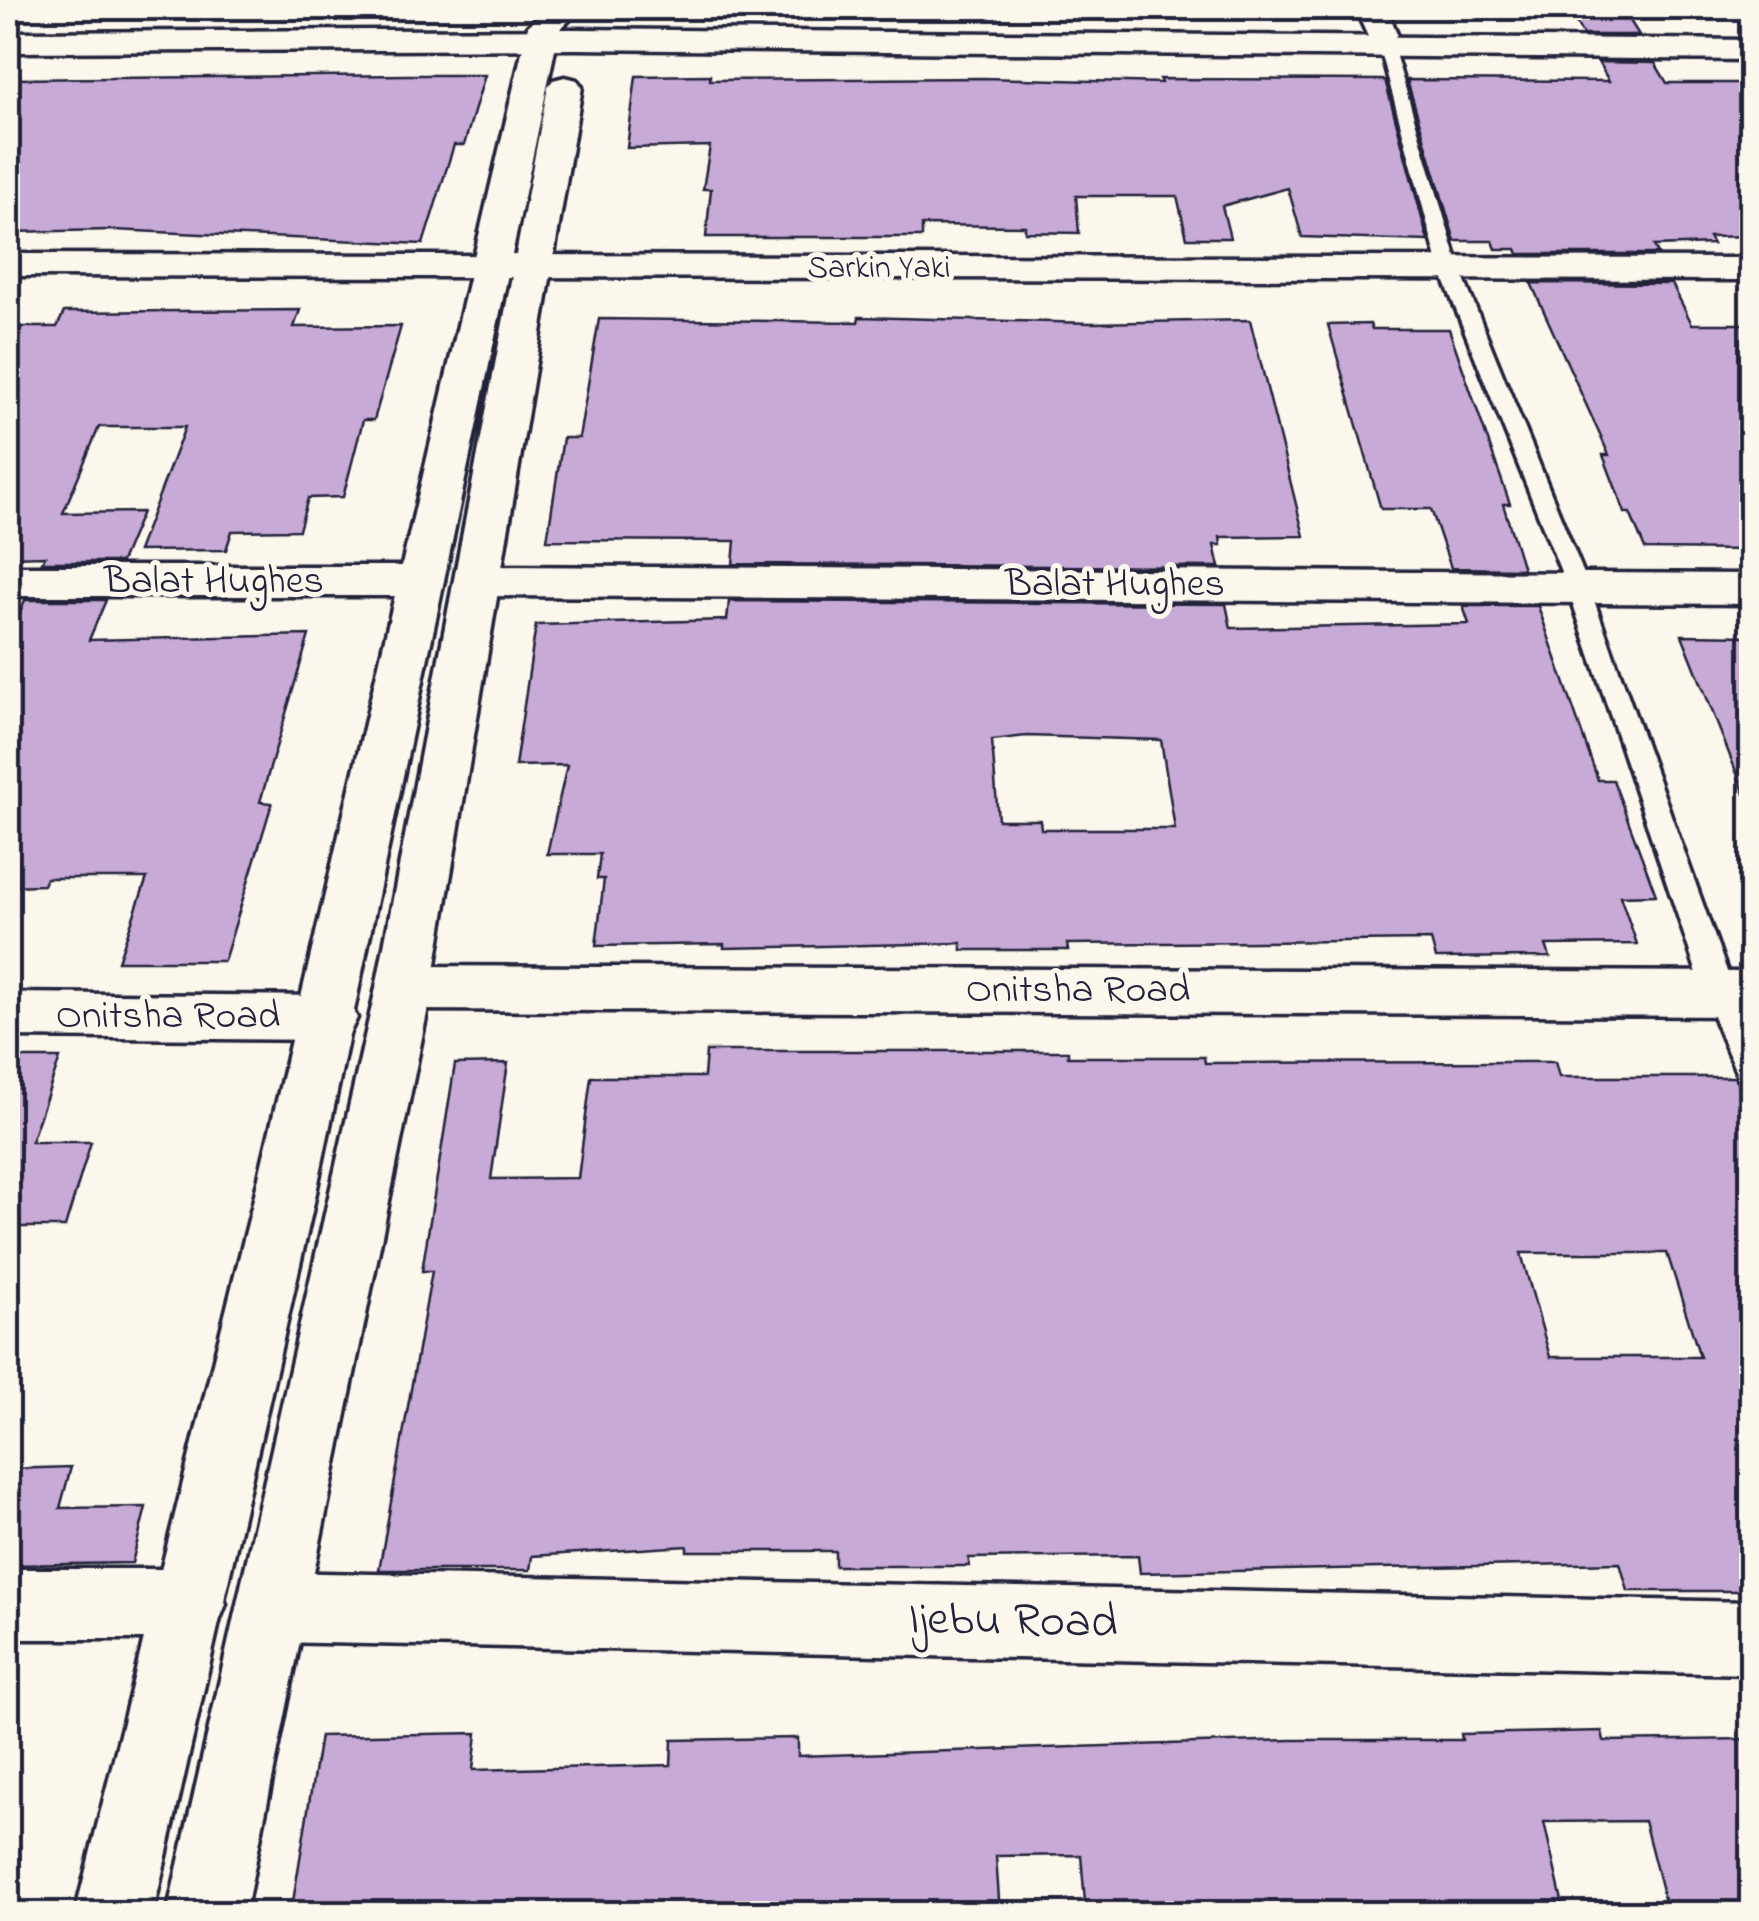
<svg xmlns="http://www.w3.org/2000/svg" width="1759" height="1921" font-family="'Indie Flower',sans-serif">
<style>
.building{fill:#c8aad7;stroke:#22223b;stroke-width:2.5;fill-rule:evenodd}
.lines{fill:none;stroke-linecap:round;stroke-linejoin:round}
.service-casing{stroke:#22223b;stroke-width:7}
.minor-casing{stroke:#22223b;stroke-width:7}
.tertiary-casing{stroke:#22223b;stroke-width:7}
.secondary-casing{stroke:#22223b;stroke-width:7}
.service{fill:#fbf7ec;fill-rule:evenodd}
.minor{fill:#fbf7ec;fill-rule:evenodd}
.tertiary{fill:#fbf7ec;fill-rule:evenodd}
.secondary{fill:#fbf7ec;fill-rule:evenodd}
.labels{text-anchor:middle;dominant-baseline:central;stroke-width:10;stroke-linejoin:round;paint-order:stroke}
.far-street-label{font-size:32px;fill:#22223b;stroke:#fbf7ec}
.street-label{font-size:40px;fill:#22223b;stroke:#fbf7ec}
.near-street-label{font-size:48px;fill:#22223b;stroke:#fbf7ec}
</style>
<rect width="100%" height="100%" fill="#fbf7ec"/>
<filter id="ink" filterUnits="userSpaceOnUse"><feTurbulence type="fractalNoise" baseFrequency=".01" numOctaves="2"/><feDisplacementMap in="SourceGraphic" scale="20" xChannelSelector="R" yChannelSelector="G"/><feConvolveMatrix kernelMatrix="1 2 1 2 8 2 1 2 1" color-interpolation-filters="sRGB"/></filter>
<g filter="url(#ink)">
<path class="building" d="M1568,8H1622L1639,35H1583Z
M1598,62L1655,63L1667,83H1752V236L1709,237L1713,244L1654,246L1658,254H1518L1516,249H1496L1493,241H1455L1407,80L1609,81Z
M408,75H485L464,145H454L423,244L113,230L8,232V79Z
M710,75V80L983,78L1161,83L1160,79L1385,80L1428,241L1302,237L1288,188L1222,206L1230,238H1187L1177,196H1076L1079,233L1025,232V226L922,225V237H706L711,189H703L710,146L627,148L636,76Z
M1531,283L1672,284L1692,324H1752V550L1645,549L1630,513H1625L1603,455H1609Z
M300,310L294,327L401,326L374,420H363L343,497L308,498L299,530L232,531L226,550L138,551L185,427H99L63,513L142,512L121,562H42L45,556L8,557V327H57L64,312Z
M859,317L1092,323L1250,320L1304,536L1220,537L1221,545H1214L1219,567L733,564L735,541L547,540L563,438H579L599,319L858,322Z
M1370,324L1372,329H1449L1510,504H1503L1523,569L1451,568L1431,509H1381L1328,325Z
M25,600H106L89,640L309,635L260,802L272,803L224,961H118L147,878H46L43,885L8,886V639Z
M729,601L1226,604L1231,628L1469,624L1463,606H1538L1598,780H1613L1656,895L1620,896L1637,944L1546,945L1550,957L1436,958L1431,940L1067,944L1068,950H962L961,943L724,948V944L596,946L604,879H597L600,854H547L567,765L515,766L536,625L727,620ZM1026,736L1161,740L1175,829H1041L1040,820H998L992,740Z
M1682,635L1752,636V804H1749Z
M706,1051H1068V1057H1204L1205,1063L1555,1062L1559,1077H1734L1752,1112V1591H1628L1620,1563L1140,1573L1138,1556L969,1558V1566H835V1551H687V1546L532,1556L530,1570H379L432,1271H422L455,1064L508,1063L491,1179L578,1178L591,1077H704ZM1521,1253H1667L1700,1357H1550Z
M8,1058H60L31,1142H91L65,1227H8Z
M71,1467L60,1508L146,1507L132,1563L8,1565V1469Z
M1602,1731L1604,1741L1752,1739V1914H1668L1644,1821L1544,1822L1565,1914H1086L1081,1855L996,1856L1000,1914H291L320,1736L477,1733L473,1770L671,1765L672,1740L798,1738V1756L1291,1740H1462L1461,1734Z"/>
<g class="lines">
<defs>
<path id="service" d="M1379,44L1393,47L1459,267L1590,589L1752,1041V1089L1742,1085L1738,1077L1704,994L1568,589L1439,267Z"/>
<path id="minor" d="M1355,8H1387L1397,34L1392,41H1370Z
M8,566H421L437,571L444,581L437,591L421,596H8Z
M478,566L1752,574V604L478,596L462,591L455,581L462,571Z
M8,993L329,996L349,1002L357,1018L349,1034L329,1040L8,1037Z
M8,1569H191L216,1579L226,1604L216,1629L191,1639H8Z
M274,1572L1752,1602V1674L274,1642L249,1632L239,1607L249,1582Z"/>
<path id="tertiary" d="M574,29L1752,40V60L574,49L8,52V32Z
M8,254L1752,258V280L8,276Z
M404,966L1752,972V1016L404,1010L384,1003L376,988L384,973Z"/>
<path id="secondary" d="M547,8H582L559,30L313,1207L153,1914H75L252,1207L528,26Z
M565,77L577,80L582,87L432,988L245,1914H167L376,988L548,87L553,80Z"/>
</defs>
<use href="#service" class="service-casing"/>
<use href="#minor" class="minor-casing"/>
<use href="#tertiary" class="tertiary-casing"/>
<use href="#secondary" class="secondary-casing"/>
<use href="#service" class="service"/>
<use href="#minor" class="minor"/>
<use href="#tertiary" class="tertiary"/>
<use href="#secondary" class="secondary"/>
</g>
</g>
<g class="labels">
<g class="far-street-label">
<text x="879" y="269">Sarkin Yaki</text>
</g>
<g class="street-label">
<text x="214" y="582">Balat Hughes</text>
<text x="1115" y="585">Balat Hughes</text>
<text x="1078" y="991">Onitsha Road</text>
<text x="168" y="1017">Onitsha Road</text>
</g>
<g class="near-street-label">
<text transform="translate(1013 1622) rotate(1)">Ijebu Road</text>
</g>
</g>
<rect width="1759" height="1921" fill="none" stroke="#fbf7ec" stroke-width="40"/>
<rect x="20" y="20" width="1719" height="1881" fill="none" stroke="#22223b" stroke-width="4" filter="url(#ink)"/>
</svg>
